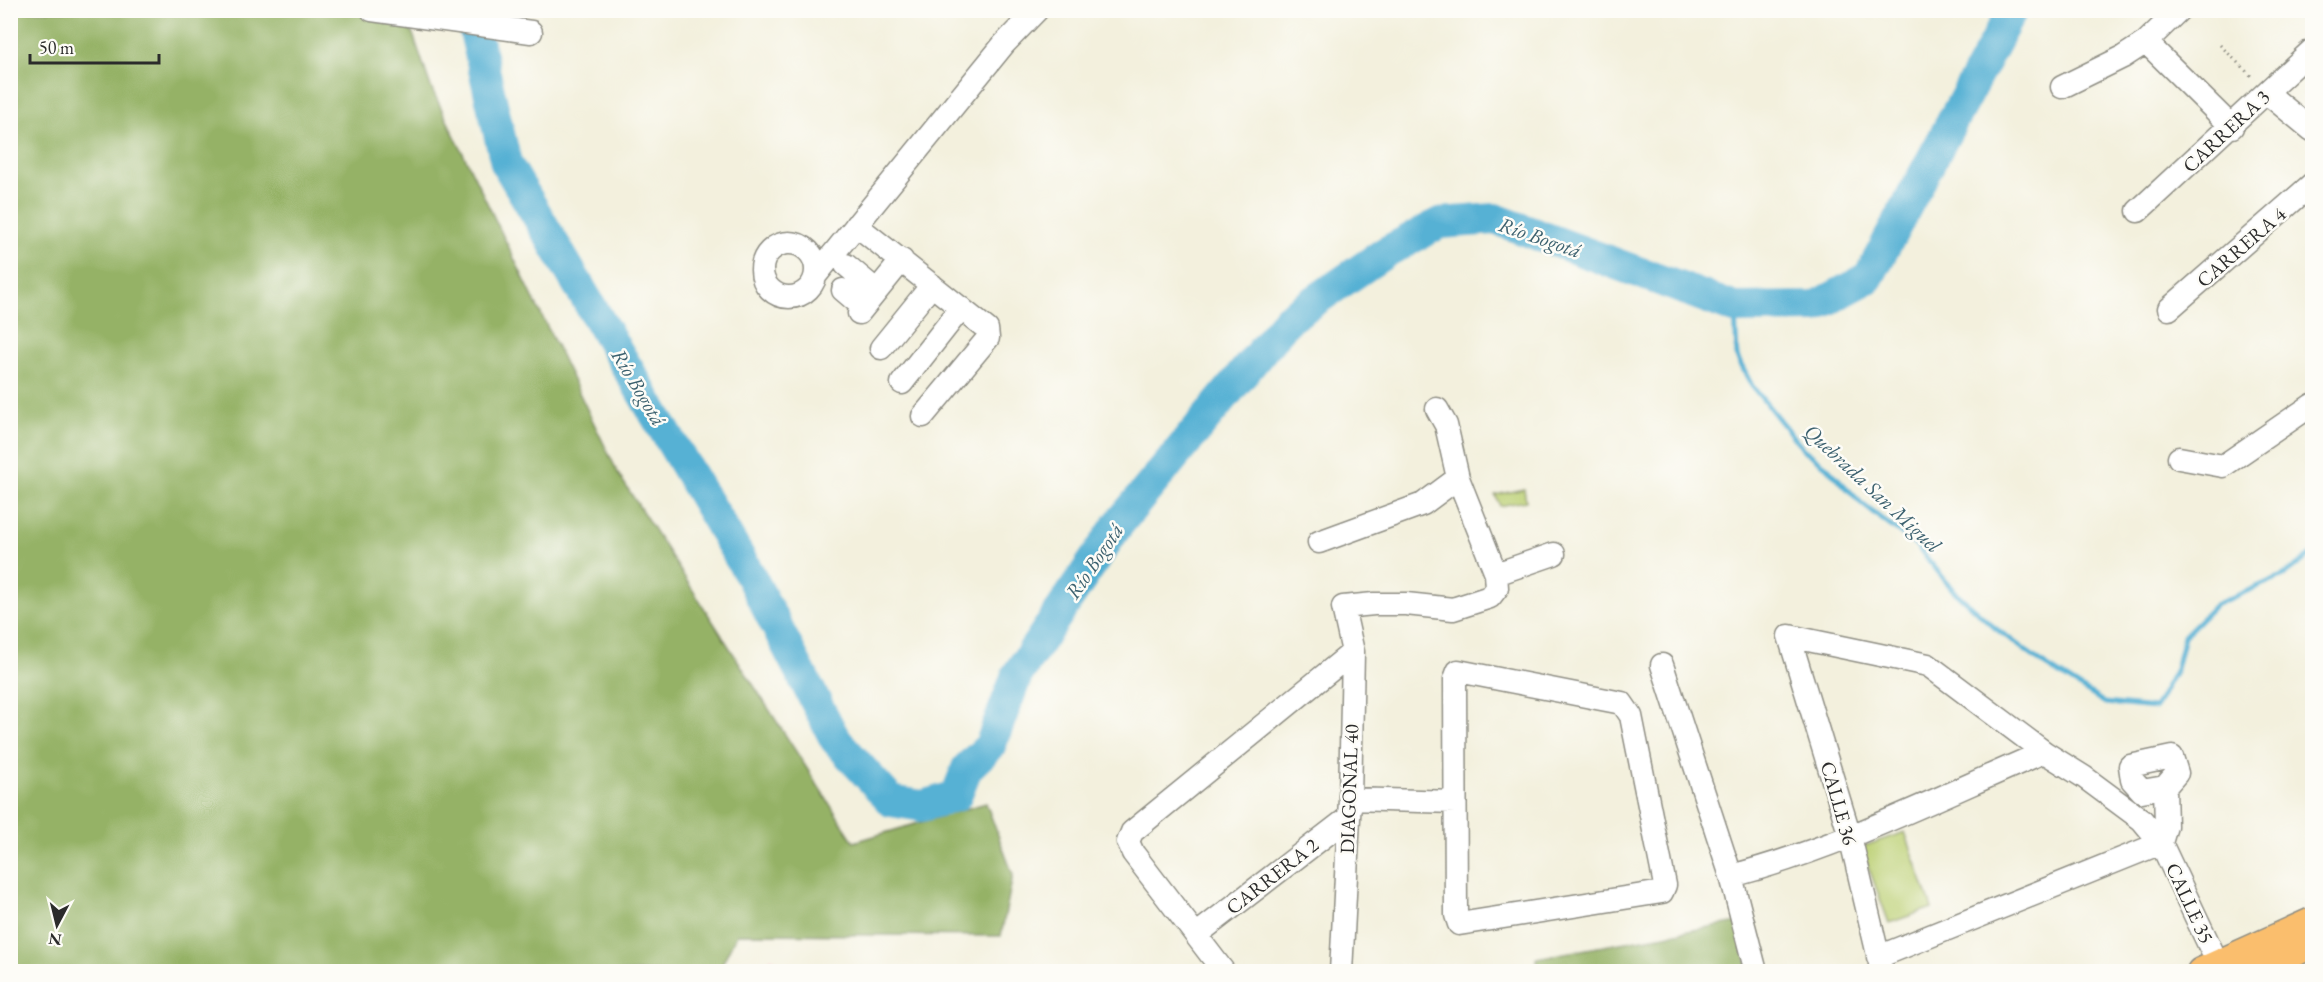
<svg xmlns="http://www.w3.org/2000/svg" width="2323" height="982" font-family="'EB Garamond',serif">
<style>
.built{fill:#f7cfd2}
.green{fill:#bcd074;stroke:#747e50;stroke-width:1.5}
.forest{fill:#95b266;stroke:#606e48;stroke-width:1.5}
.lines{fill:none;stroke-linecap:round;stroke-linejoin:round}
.stream{stroke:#56b1d4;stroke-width:5}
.river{stroke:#56b1d4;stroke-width:32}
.minor-casing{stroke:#8f8e84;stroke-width:25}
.major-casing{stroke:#8f8e84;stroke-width:31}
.path{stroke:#8f8e84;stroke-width:3;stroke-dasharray:1.5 4.5;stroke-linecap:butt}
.minor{stroke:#fff;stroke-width:22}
.major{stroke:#fabe6d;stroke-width:28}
.labels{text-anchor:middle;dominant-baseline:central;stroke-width:5;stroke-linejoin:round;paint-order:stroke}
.street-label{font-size:20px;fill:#2b2b2b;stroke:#fdfcf7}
.water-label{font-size:21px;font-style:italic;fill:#3c616f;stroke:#fdfcf7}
</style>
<rect width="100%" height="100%" fill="#fdfcf7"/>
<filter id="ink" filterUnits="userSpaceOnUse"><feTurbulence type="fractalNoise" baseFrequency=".0167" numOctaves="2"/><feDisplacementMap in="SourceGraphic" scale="12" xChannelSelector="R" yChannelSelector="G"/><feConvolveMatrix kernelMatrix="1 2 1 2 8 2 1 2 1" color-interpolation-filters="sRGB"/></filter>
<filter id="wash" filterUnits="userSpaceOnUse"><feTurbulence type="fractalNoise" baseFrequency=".008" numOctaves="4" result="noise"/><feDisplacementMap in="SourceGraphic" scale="24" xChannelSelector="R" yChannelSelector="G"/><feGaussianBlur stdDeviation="1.35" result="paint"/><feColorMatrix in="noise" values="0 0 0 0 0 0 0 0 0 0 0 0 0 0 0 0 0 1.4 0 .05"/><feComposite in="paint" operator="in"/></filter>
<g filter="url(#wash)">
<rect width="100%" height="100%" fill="#f3f0dd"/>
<path class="built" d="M771,957L796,971H762Z"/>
<path class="green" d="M1524,489L1526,501L1500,506L1495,495Z
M1905,832L1932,908L1889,923L1861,847Z"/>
<path class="forest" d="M10,11H405L431,87L619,475L854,842L986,803L1013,875L1001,936L737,934L718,972L11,971Z
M1737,922L1749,971H1537L1536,958Z"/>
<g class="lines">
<path class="stream" d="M1735,308L1737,357L1752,386L1803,449L1826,466L1862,504L1918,547L1953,590L1995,628L2045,665L2105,703L2155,708L2176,669L2184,636L2215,605L2284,575L2312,554"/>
<path class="river" d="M470,10L506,163L750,575L835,739L891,801L922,806L956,796L967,768L990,746L1017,675L1117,526L1288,319L1386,252L1440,223L1495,219L1735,308L1815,307L1868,278L2012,10"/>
</g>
</g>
<g filter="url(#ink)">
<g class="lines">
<defs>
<path id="minor" d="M372,10L531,32
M2146,42L2232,127
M2062,87L2123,57L2146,42L2179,10
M2267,93L2312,130
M2138,211L2312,50
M856,225L987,329L988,338L923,416
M762 270a27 27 0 1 1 54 0a27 27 0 1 1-54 0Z
M846,265L877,291
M816,275L1004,44L1037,10
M843,290L863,307
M2169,309L2312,184
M859,313L902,260
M881,348L932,285
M902,383L961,308
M2179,458L2223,466L2312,405
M1319,542L1423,504L1458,478
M1496,574L1554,554
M1662,665L1731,876L1756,972
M1458,671L1622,703L1631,716L1665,885L1662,892L1459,924L1456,915L1455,679Z
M1350,799L1455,802
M2161,843L2166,826L2165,787L2177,773L2172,757L2130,766L2132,780L2142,791L2165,787
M1731,876C1839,848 1941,796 2044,752
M1196,935L1348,818
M1878,957L2161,843
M1224,972L1133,853L1128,842L1132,832L1353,652
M1341,972L1350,799L1353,652L1343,607L1374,604H1406L1453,609L1490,597L1497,588L1496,574L1458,478L1446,425L1437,409
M1882,972L1850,836L1789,636L1928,665L2044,752L2084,777L2142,820L2161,843L2218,964"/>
<path id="major" d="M2201,972L2312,922
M2257,972L2312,943"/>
</defs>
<use href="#minor" class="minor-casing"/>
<use href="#major" class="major-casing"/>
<path class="path" d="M2220,45L2253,78"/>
<use href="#minor" class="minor"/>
<use href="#major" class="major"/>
</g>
</g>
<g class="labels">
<g class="street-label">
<text transform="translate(2226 131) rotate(-43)">CARRERA 3</text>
<text transform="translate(2241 247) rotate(-41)">CARRERA 4</text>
<text transform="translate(1349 789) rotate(-88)">DIAGONAL 40</text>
<text transform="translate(1839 803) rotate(74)">CALLE 36</text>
<text transform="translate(1272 876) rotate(-38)">CARRERA 2</text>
<text transform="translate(2190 903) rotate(65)">CALLE 35</text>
</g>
<g class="water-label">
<text transform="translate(1540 237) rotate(19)">Río Bogotá</text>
<text transform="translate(639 387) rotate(59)">Río Bogotá</text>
<text transform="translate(1873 488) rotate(43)">Quebrada San Miguel</text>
<text transform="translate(1094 561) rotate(-56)">Río Bogotá</text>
</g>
</g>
<rect width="2323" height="982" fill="none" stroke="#fdfcf7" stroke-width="36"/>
<g transform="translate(57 925) rotate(187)" stroke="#fdfcf7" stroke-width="4.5" paint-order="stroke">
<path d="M0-4.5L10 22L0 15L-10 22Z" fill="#2b2b2b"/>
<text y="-9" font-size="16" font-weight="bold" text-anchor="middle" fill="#2b2b2b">N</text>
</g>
<path d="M30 54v9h129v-9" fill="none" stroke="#2b2b2b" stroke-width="3"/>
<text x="39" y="54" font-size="18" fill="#2b2b2b" stroke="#fdfcf7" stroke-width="4.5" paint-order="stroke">50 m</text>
</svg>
